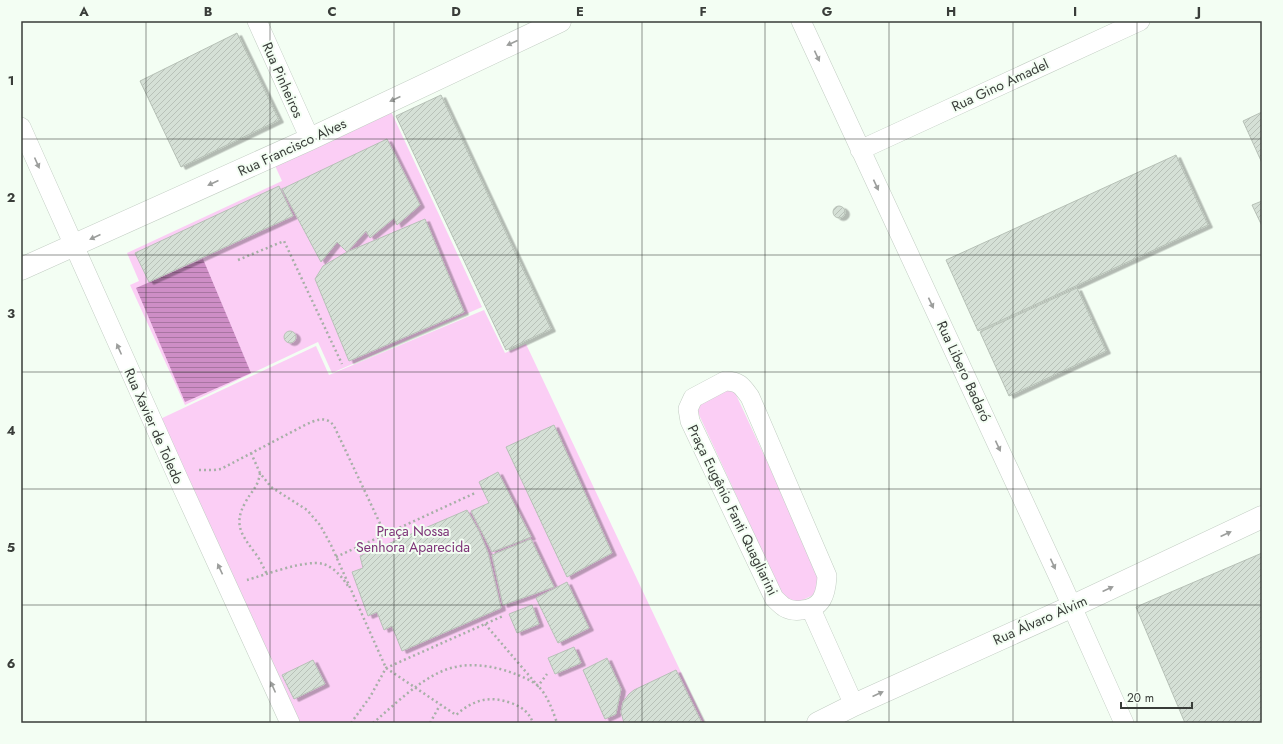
<svg xmlns="http://www.w3.org/2000/svg" width="1283" height="744" font-family="Jost,sans-serif">
<style>
.park{fill:#fbcef5}
.water{fill:url(#water-rules)}
.building{fill:url(#building-hatch);stroke:#b6c0b6;filter:url(#shadow)}
.lines{fill:none;stroke-linecap:round;stroke-linejoin:round}
.street-casing{stroke:#c2cdc3;stroke-width:20}
.secondary-casing{stroke:#c2cdc3;stroke-width:23}
.path{stroke:#a7b0a7;stroke-width:2.5;stroke-dasharray:2 3;stroke-linecap:butt}
.street{stroke:#fff;stroke-width:19}
.secondary{stroke:#fff;stroke-width:22}
.oneway{fill:#9c9e9c}
.grid{fill:none;stroke:#393d39;stroke-width:1;stroke-opacity:0.55}
.labels{text-anchor:middle;dominant-baseline:central;stroke-width:4;stroke-linejoin:round;paint-order:stroke}
.street-label{font-size:14px;fill:#393d39;stroke:#f3fef3}
.park-label{font-size:14px;fill:#7d3277;stroke:#f3fef3}
.neatline{fill:none;stroke:#393d39;stroke-width:1.5}
.grid-label{font-size:13px;text-anchor:middle;font-weight:bold;fill:#393d39}
</style>
<defs>
<pattern id="water-rules" width="6" height="5" patternUnits="userSpaceOnUse"><rect width="6" height="5" fill="#ce8ec6"/><path d="M0 2.5h6" fill="none" stroke="#a875a2"/></pattern>
<pattern id="building-hatch" width="6" height="6" patternUnits="userSpaceOnUse"><rect width="6" height="6" fill="#d5e0d6"/><path d="M-1 1l2-2M0 6l6-6M5 7l2-2" fill="none" stroke="#b8c1b8"/></pattern>
<filter id="shadow"><feDropShadow dx="4.5" dy="2.5" stdDeviation="0" flood-color="#0004"/></filter>
</defs>
<rect width="100%" height="100%" fill="#f3fef3"/>
<path class="park" d="M388,105L482,307L332,373L318,342L185,405L130,285L139,281L127,253L282,181L272,159Z
M484,310L505,353L526,344L705,723H293L158,420L316,346L329,375Z
M732,386L826,589L788,607L694,404Z"/>
<path class="water" d="M203,259L251,373L185,402L136,288Z"/>
<path class="building" d="M237,33L279,120L181,167L140,81Z
M441,95L551,329L506,350L396,116Z
M1262,112V163L1243,121Z
M387,139L420,205L397,225L394,218L370,238L366,231L347,252L337,242L321,262L282,189Z
M1176,155L1208,225L978,331L946,260Z
M279,186L293,216L149,282L135,253Z
M1262,201V226L1252,205Z
M833 212a6 6 0 1 1 12 0a6 6 0 1 1-12 0Z
M425,219L464,312L349,361L315,279L323,266L347,252Z
M1077,288L1106,351L1009,396L980,332Z
M284 337a6 6 0 1 1 12 0a6 6 0 1 1-12 0Z
M554,425L612,553L567,577L506,447Z
M498,472L531,537L492,552L471,511L489,503L479,482Z
M467,510L479,531L488,553L501,608L402,651L392,626L384,630L377,612L368,616L352,572L363,568L360,556Z
M531,539L554,587L503,605L492,555Z
M1262,553V723H1185L1136,607Z
M567,582L589,628L558,643L536,598Z
M532,605L539,624L517,633L509,614Z
M574,647L581,663L555,674L548,658Z
M607,658L621,689L616,714L605,719L583,670Z
M313,660L325,684L294,699L282,675Z
M676,670L702,723H624L621,712L623,702L629,694L634,690Z"/>
<g class="lines">
<defs>
<path id="street" d="M257,21L310,139
M801,21L1061,582L1124,723
M21,127L178,478L290,723
M860,150L1140,21
M725,381C739,381 742,386 750,397L827,576C826,595 822,608 802,610C796,611 789,610 784,607C780,604 777,601 774,598L690,421L688,409L693,398Z
M811,609L854,705"/>
<path id="secondary" d="M21,269L310,139L560,21
M818,723L854,705L1073,606L1262,517"/>
</defs>
<use href="#street" class="street-casing"/>
<use href="#secondary" class="secondary-casing"/>
<path class="path" d="M238,260L284,241L342,364
M251,453L260,473L271,487L307,510L320,525L331,545L386,668L456,715C473,700 489,695 511,703C522,707 529,712 533,723
M199,470H214L221,469L305,425C316,420 326,415 334,426L385,534
M260,473C258,488 251,491 245,503C233,525 242,535 255,553C260,559 263,567 267,574
M336,557L475,493
M247,580C265,575 306,559 323,564C334,567 342,577 348,586
M485,624L538,686L547,674
M351,723L370,697L386,668L503,616
M373,723C393,706 414,685 438,673C464,660 493,665 518,675C525,678 532,681 537,685C547,694 553,711 557,723
M430,723L440,705"/>
<use href="#street" class="street"/>
<use href="#secondary" class="secondary"/>
</g>
<defs><path id="oneway-solid" d="M-6-.8H1V-3.2L6.5 0L1 3.2V.8H-6Z"/></defs>
<g class="oneway">
<use href="#oneway-solid" transform="translate(512 43) rotate(155)"/>
<use href="#oneway-solid" transform="translate(817 56) rotate(65)"/>
<use href="#oneway-solid" transform="translate(395 99) rotate(155)"/>
<use href="#oneway-solid" transform="translate(37 163) rotate(66)"/>
<use href="#oneway-solid" transform="translate(213 183) rotate(156)"/>
<use href="#oneway-solid" transform="translate(876 185) rotate(65)"/>
<use href="#oneway-solid" transform="translate(95 237) rotate(156)"/>
<use href="#oneway-solid" transform="translate(931 303) rotate(65)"/>
<use href="#oneway-solid" transform="translate(119 349) rotate(-114)"/>
<use href="#oneway-solid" transform="translate(998 446) rotate(65)"/>
<use href="#oneway-solid" transform="translate(1226 534) rotate(-25)"/>
<use href="#oneway-solid" transform="translate(1053 564) rotate(65)"/>
<use href="#oneway-solid" transform="translate(220 569) rotate(-115)"/>
<use href="#oneway-solid" transform="translate(1108 589) rotate(-25)"/>
<use href="#oneway-solid" transform="translate(273 687) rotate(-114)"/>
<use href="#oneway-solid" transform="translate(878 694) rotate(-24)"/>
</g>
<path class="grid" d="M146,21V723M270,21V723M394,21V723M518,21V723M642,21V723M765,21V723M889,21V723M1013,21V723M1137,21V723M21,139H1262M21,255H1262M21,372H1262M21,489H1262M21,605H1262"/>
<g class="labels">
<g class="street-label">
<text transform="translate(283 80) rotate(66)">Rua Pinheiros</text>
<text transform="translate(1000 85) rotate(-25)">Rua Gino Amadel</text>
<text transform="translate(292 147) rotate(-25)">Rua Francisco Alves</text>
<text transform="translate(964 371) rotate(65)">Rua Libero Badaró</text>
<text transform="translate(154 426) rotate(66)">Rua Xavier de Toledo</text>
<text transform="translate(733 510) rotate(64)">Praça Eugênio Fanti Quagliarini</text>
<text transform="translate(1040 620) rotate(-24)">Rua Álvaro Alvim</text>
</g>
<g class="park-label">
<text x="413" y="531">Praça Nossa<tspan x="413" dy="16">Senhora Aparecida</tspan></text>
</g>
</g>
<rect width="1283" height="744" fill="none" stroke="#f3fef3" stroke-width="44"/>
<path d="M1121 702v6h71v-6" fill="none" stroke="#393d39" stroke-width="2"/>
<text x="1127" y="702" font-size="12" fill="#393d39" stroke="#f3fef3" stroke-width="3" paint-order="stroke">20 m</text>
<rect x="22" y="22" width="1239" height="700" class="neatline"/>
<g class="grid-label">
<text x="84" y="16">A</text>
<text x="208" y="16">B</text>
<text x="332" y="16">C</text>
<text x="456" y="16">D</text>
<text x="580" y="16">E</text>
<text x="703" y="16">F</text>
<text x="827" y="16">G</text>
<text x="951" y="16">H</text>
<text x="1075" y="16">I</text>
<text x="1199" y="16">J</text>
<text x="11" y="85">1</text>
<text x="11" y="202">2</text>
<text x="11" y="318">3</text>
<text x="11" y="435">4</text>
<text x="11" y="552">5</text>
<text x="11" y="668">6</text>
</g>
</svg>
